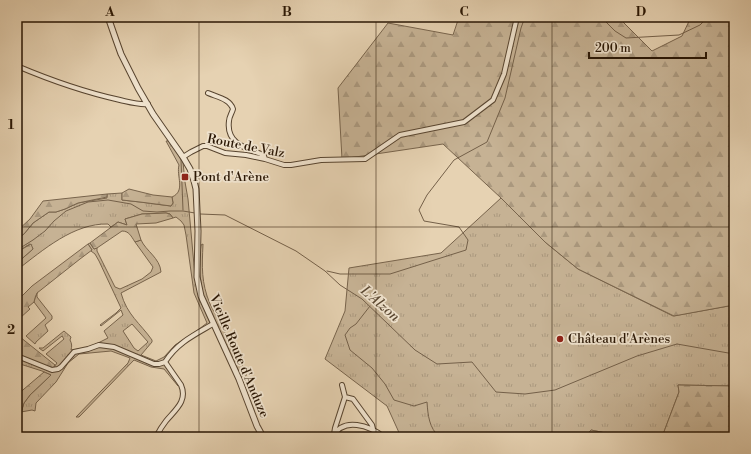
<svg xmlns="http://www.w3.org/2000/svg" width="751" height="454" font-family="'Libre Bodoni',serif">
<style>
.grass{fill:url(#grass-tufts);stroke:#78644c;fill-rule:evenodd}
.forest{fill:url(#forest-firs);stroke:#78644c}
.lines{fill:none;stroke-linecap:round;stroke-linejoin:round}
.stream{stroke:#746049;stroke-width:1}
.minor-casing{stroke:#584530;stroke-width:6}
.tertiary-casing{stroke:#584530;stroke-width:7}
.minor{stroke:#efe2cd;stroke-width:4}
.tertiary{stroke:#efe2cd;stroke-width:5}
.grid{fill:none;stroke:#291604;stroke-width:1;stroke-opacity:0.55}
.poi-dot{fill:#8f2418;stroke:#efe2cd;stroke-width:1.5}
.labels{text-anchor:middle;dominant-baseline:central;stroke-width:3.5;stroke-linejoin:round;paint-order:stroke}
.street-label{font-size:13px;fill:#291604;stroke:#efe2cd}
.poi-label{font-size:13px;fill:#291604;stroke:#efe2cd;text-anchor:start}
.water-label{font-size:14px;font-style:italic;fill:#5b4832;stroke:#efe2cd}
.neatline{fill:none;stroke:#291604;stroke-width:1.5}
.grid-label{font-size:13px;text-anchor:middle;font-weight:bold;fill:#291604}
</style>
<defs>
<pattern id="grass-tufts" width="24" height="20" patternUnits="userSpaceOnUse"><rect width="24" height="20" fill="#c6b294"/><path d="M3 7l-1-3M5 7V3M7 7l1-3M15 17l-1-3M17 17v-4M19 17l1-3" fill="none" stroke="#aa987e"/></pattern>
<pattern id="forest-firs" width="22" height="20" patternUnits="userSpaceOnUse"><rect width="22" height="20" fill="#c6b294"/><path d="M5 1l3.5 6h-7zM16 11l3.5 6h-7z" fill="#aa987e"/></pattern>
</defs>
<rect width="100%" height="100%" fill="#e6d2b2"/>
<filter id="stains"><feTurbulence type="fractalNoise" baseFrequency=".005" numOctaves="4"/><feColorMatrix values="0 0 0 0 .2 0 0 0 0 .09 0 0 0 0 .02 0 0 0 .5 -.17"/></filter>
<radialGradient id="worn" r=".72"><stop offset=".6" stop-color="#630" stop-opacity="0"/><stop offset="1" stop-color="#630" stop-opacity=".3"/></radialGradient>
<path class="grass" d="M166,141H170L183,162L185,182L188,199L195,276L198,293L211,325L182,342L165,362L180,383L178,386L164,369L151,367L134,360L79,417H76L128,363L130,358L111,351L79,354L68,363L56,382L36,403L35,411L32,410L21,412L24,403L30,395L51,375L42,371L17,363V355L53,368L57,363L46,354L64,339L62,336L43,351L39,348H43L64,331L71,337L70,340C72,344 72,346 71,350L88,348L108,338L104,331L123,315L121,310L101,326L100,325L116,313L121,308L99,261L95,254L91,251L92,250L88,244L90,243L94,249L97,248V251L115,287L120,289L142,279L151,272L153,267L135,242L141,240C146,251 160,258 161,272L121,293C127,315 140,323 152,340V342L141,355L156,361L164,357L175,345L195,332L207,323L194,293L186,235L184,225L181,221L176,217L173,218L170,214L166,213L142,214L125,219L127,225L118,222L111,227L108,224C74,223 43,250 17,270V263L33,249L30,244L17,252V239L24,234L33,223L49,212H56L65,209L78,203L107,198V194L122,193V200L140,202L171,206L173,203L172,197C186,191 176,176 179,165ZM132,324L148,342L138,351L134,348L123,331Z
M501,198L545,242L578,269L673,316L734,305V386L678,385L679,392L662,437H625L591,430L584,437H401L387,406L325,359L345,311L349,268L441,253Z
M203,244C202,267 201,282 210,304L247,374L245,377L241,376L203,296L200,275L199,262L201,245Z
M37,293V297L52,316V319L45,325L48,331L36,342L35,344L26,336L46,318L34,302L35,298Z"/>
<path class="forest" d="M459,17H618L652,51L682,36L691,17H734V305L674,316L578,269L545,242L501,198L443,144L342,159L338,88L388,23L453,35Z
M129,189L153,195L172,197L173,203L171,206L140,202L122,200V193Z
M107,194V197L78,203L65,209L56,212H49L33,223L24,234L17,239V231L30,219L43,201Z
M166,213L170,214L173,218L156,223L136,224L141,240L135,242C131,236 129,231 122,231L97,248L94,249L90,243L118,222L127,225L125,219L142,214Z
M31,244L33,249L17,263V252Z
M88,244L92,250L80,259L37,293L35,298L34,302L28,307L30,309L20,318L17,315V304L21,297L32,286Z
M20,337L55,365L53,368L49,367L17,355V339Z
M44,372L51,375L30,395L24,403L17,427V395Z
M678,385L734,386V437H662L679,392Z
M591,430L625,437H584Z"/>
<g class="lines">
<path class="stream" d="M601,17L615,31L626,38L679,35L700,25L708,17
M177,152L181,160L183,210
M200,214L225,215L296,251L325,271L340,285L362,299L415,350L437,364L472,362L496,392L525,394L555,390L637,356L677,344L734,354
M17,250L33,240L45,231L54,221L66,211L88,202L108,200L131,204L143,211L157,212L170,211H183L195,213
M327,271L340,274H390L466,250L468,240L459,227L424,221L419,210L427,195L454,160L487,142L505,98L521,28L525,17
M370,306L356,324L350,328L345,335L350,350L372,368L385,384L394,400L414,406L427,402C428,416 429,427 439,437"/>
<defs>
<path id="minor" d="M17,66C50,80 84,92 120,100C129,102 139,105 148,104
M208,93C217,97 230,99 233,109C232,113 229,117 229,121C226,143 245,148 261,154L264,156L265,159
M183,157L191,152L203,146H207L225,153L246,155L265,159L284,165H291L321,160L365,159L400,135L464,122L493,100L504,74L517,17
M17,356L52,370L58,369L61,367L74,352L88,349L99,345L114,347L154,364H159L165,362
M345,397L353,399L372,425L373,429
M334,434L335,428L345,397L342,385
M156,437C159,431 162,426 166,421C175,410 188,401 181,385L165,362C177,343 194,335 213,324
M333,437C343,416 370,426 384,437"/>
<path id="tertiary" d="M108,17L116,40L121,54L138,88L153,114L183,157L190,169L194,181L196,189L198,231L197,277L201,296L239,379L257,426L263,437"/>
</defs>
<use href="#minor" class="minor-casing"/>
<use href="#tertiary" class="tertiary-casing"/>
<use href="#minor" class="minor"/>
<use href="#tertiary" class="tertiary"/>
</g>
<path class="grid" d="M199,17V437M376,17V437M552,17V437M17,227H734"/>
<g class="poi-dot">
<rect x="181" y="173" width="8" height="8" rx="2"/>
<circle cx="560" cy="339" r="4"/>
</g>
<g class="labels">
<g class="street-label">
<text transform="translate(246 146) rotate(11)">Route de Valz</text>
<text transform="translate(239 356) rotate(67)">Vieille Route d'Anduze</text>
</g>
<g class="poi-label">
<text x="193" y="177">Pont d'Arène</text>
<text x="568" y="339">Château d'Arènes</text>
</g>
<g class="water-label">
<text transform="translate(380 304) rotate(41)">L'Alzon</text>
</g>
</g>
<rect width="751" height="454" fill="none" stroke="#e6d2b2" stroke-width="44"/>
<path d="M589 52v6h117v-6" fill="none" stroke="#291604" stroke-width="2"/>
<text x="595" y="52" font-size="12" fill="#291604" stroke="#efe2cd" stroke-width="3" paint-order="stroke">200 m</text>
<rect x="22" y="22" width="707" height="410" class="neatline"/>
<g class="grid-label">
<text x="110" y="16">A</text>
<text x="287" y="16">B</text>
<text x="464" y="16">C</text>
<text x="641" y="16">D</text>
<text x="11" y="129">1</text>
<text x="11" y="334">2</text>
</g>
<rect width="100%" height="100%" filter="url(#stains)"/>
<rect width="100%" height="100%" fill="url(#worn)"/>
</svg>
